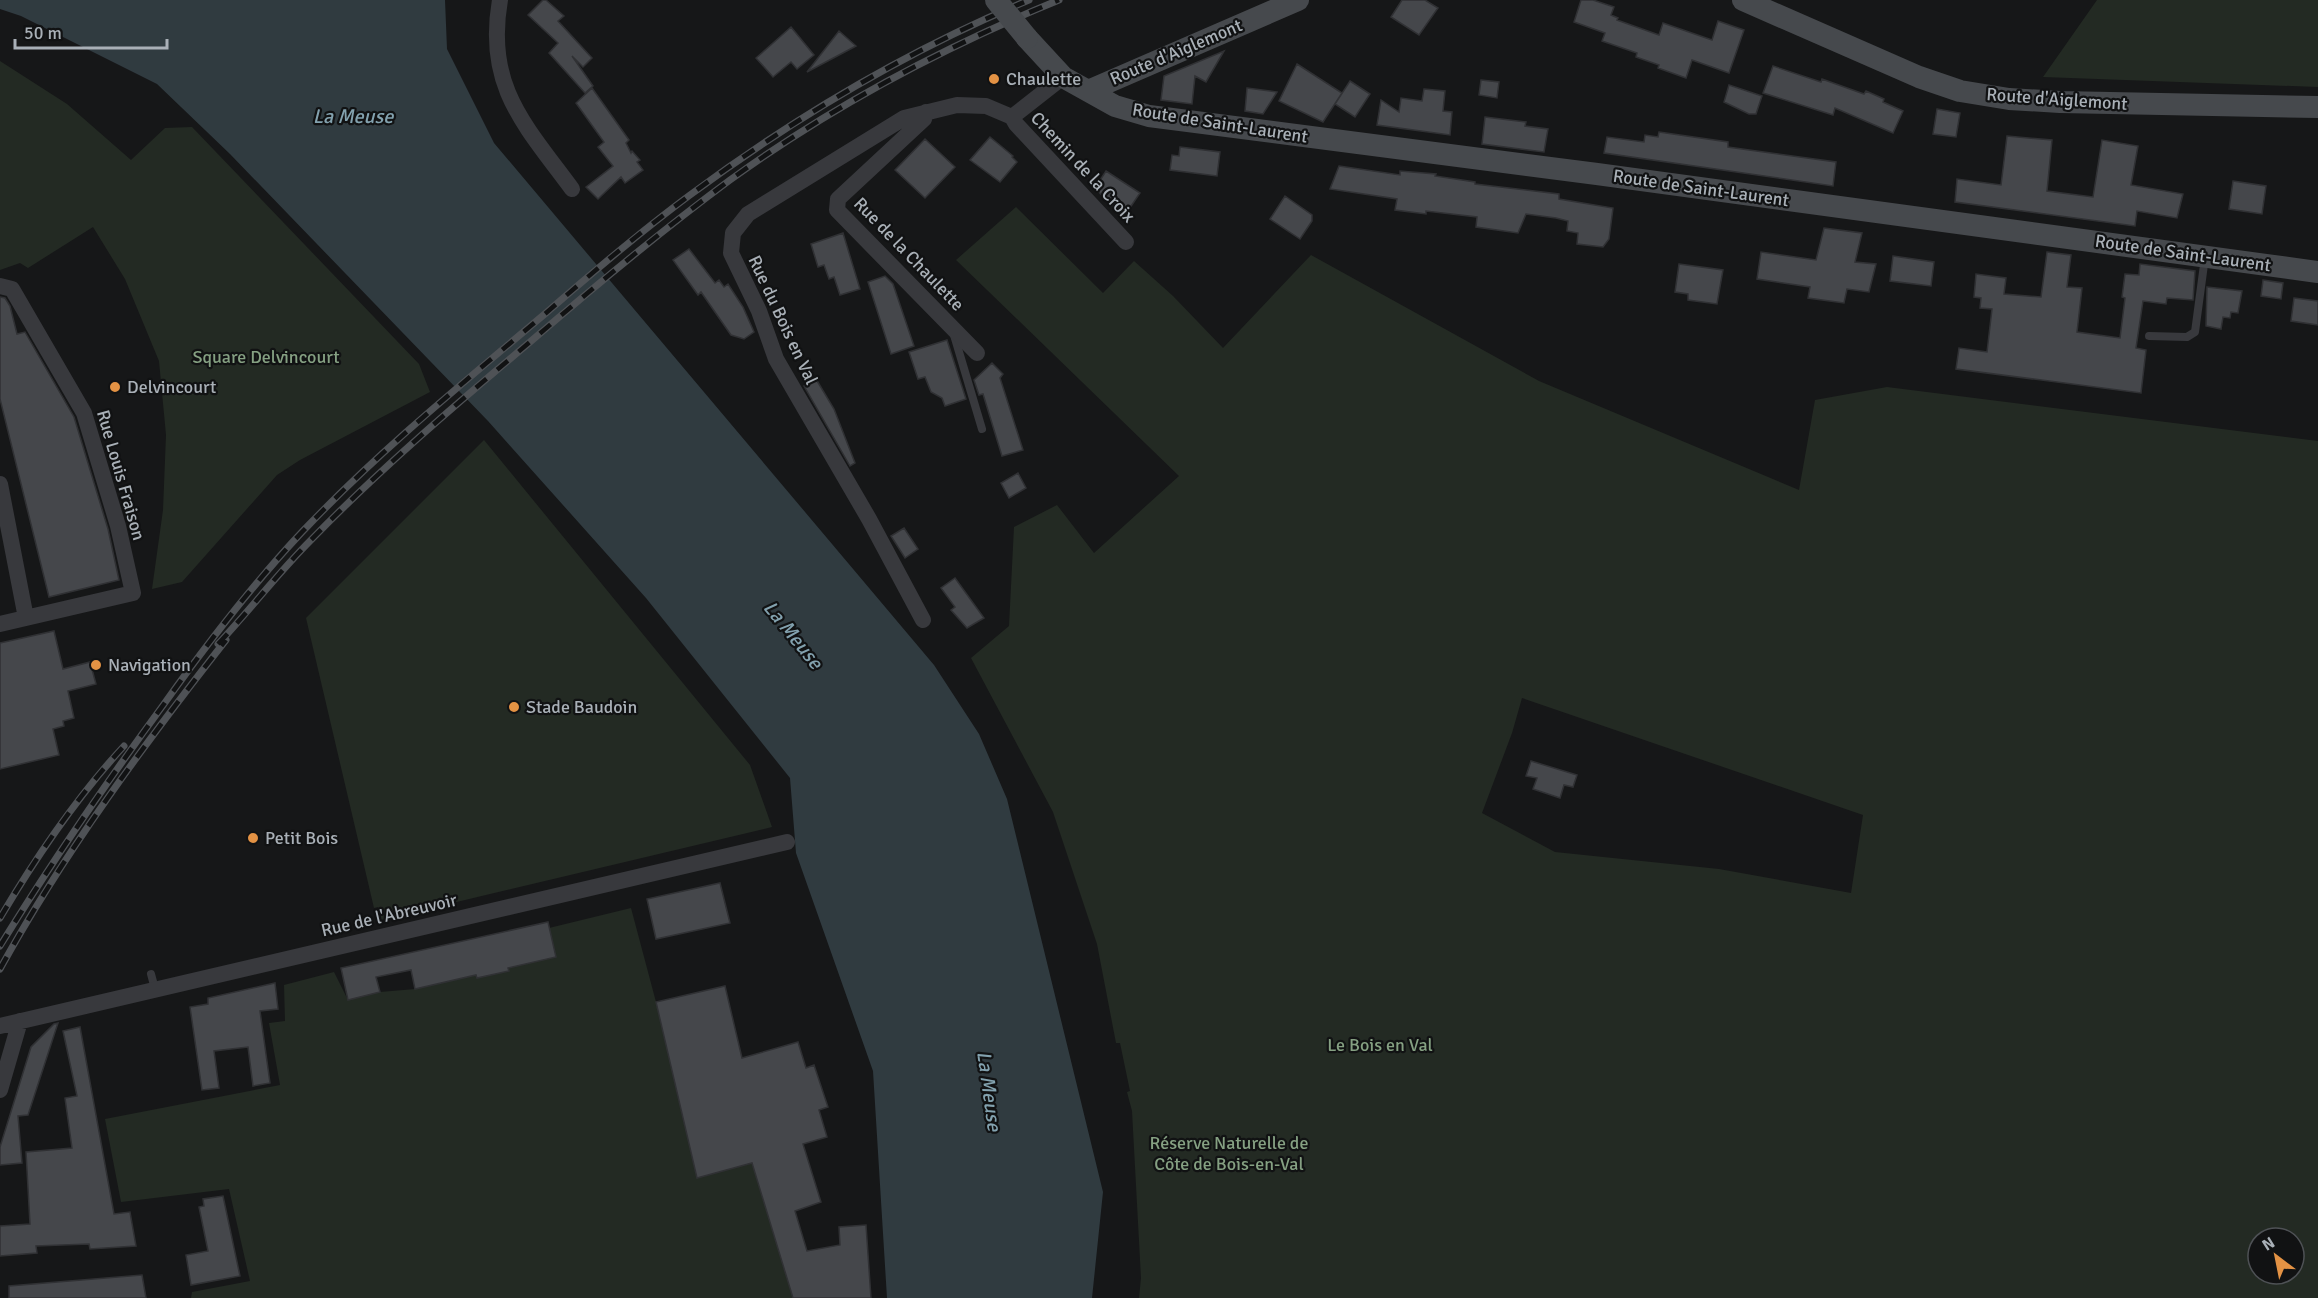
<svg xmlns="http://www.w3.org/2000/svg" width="2318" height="1298" font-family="Signika,sans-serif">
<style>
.green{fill:#232a23;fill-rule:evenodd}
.water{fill:#303b40}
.building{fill:#45474b;stroke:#303134;stroke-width:1.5}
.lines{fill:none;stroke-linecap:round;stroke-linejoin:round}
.lane{stroke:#38393d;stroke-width:8}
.street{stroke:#38393d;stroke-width:16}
.secondary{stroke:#46494d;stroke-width:22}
.rail-casing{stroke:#4f5256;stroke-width:7}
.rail{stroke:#111213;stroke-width:4.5;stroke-dasharray:14;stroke-linecap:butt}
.secondary-bridge{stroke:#46494d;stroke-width:22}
.poi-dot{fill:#e39244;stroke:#111213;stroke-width:2}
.labels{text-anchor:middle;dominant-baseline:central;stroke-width:4.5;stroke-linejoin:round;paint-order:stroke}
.street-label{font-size:18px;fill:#a9b0b7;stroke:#111213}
.poi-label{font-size:18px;fill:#a9b0b7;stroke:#111213;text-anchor:start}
.park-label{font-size:18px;fill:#85a082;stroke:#111213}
.water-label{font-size:20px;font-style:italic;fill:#83a2af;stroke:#111213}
</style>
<rect width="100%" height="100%" fill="#161718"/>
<path class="green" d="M2097,0H2318V87L2043,77Z
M0,61L67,104L131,160L165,128L192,127L419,364L430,392L300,460L277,475L182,582L152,589L163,510L166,435L159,361L125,279L93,227L28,268L20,263L0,270Z
M1016,207L1103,293L1134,261L1173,296L1223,348L1311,255L1539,381L1799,490L1815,400L1887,387L2318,441V1298H1139L1141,1278L1132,1111L1127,1092L1130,1091L1120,1043H1116L1097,944L1053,812L971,658L1009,626L1014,527L1057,505L1094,553L1179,476L956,260ZM1522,698L1863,815L1851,893L1719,869L1555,852L1482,813L1512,733ZM2258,1238H2294V1274H2258Z
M484,440L750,765L772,827L381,920L378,907L374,908L306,618Z
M631,908L656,1002L697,1178L752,1163L793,1298H191L192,1292L250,1281L229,1189L121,1202L105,1119L280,1085L269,1023L285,1021L284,985L334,972L348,1000L380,992L415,989L476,975L477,978L508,971V968L556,957L549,928Z"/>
<path class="water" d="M0,0H445L447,49L494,143L934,665L979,734L1007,799L1103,1192L1092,1298H887L873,1071L796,853L790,778L646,598L488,421L230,154L157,84L21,16L0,9Z"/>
<path class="building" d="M543,0H546L564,16L558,21L592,58L583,67L572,56L593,86L585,93L549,53L558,43L528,15Z
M1402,0H1425L1438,8L1419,35L1391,17Z
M1581,0H1593L1614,7L1611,15L1618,18L1617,20L1659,35L1663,23L1712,40L1718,21L1744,30L1729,73L1692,60L1686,78L1658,68L1659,65L1636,57L1637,53L1602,41L1605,33L1574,22Z
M791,27L814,55L797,69L791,62L773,77L756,58Z
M839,31L856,46L807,72Z
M1224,51L1206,82L1195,76L1192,104L1161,100L1164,76Z
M1297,64L1342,93L1323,122L1279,101Z
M1773,66L1821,82L1822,79L1864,94L1866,91L1884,99L1883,102L1903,111L1893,133L1835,108L1833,115L1763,93Z
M1481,80L1499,82L1497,98L1479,95Z
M1350,81L1370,94L1355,117L1335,104Z
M1729,85L1762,96L1756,114H1749L1724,102Z
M592,88L629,140L626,143L631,153L632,151L640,160L637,162L643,170L625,183L621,177L598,199L586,187L613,166L598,147L604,142L576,103Z
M1247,88L1277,92L1263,114L1245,111Z
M1424,89L1445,91L1443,111L1452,112L1450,135L1377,125L1381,100L1399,112L1401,98L1422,101Z
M1937,109L1960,113L1956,137L1933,134Z
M1485,117L1526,122L1525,126L1548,129L1544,152L1482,144Z
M1659,132L1728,142V147L1836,162L1833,186L1604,153L1607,137L1644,142L1645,135L1658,137Z
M2007,136L2052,140L2047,191L2093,197L2102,140L2138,146L2131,185L2183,194L2177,218L2137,211L2135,226L1955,202L1957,179L2001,185Z
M990,137L1013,156L1012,157L1017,162L1000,182L970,160Z
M925,139L955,167L925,198L895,170Z
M1180,147L1220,152L1217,176L1170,170L1172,155L1179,156Z
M1339,166L1400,175V171L1436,174L1435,176L1475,182V184L1559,194V199L1613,208L1609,239L1603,247L1577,244L1578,233L1567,231L1568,221L1556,218L1526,214L1518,233L1476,227L1477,217L1426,211V214L1395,210L1397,199L1330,189Z
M1106,171L1140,193L1123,218L1095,188Z
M2233,181L2266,186L2262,214L2229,209Z
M1285,196L1312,215V221L1300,239L1270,219Z
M1824,228L1862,233L1855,262L1876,264L1869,292L1847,289L1844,303L1808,298L1810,287L1757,279L1761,252L1816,260Z
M843,233L860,289L840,295L834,277L829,279L824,265L818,267L811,244Z
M689,249L715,283L719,280L724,287L728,284L743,307L754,332L744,339L731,335L701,292L698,295L673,260Z
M2047,252L2071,255L2067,287L2082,288L2077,332L2120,338L2125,298L2122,297L2125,274L2139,275L2140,264L2195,271L2193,300L2167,298L2166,304L2143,301L2136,348L2146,350L2141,393L1956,369L1959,348L1987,352L1992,309L1980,308L1981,298L1974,297L1976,274L2006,278L2004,294L2041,297Z
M1893,256L1934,262L1931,286L1890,281Z
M1679,264L1723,270L1717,304L1688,300V294L1675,292Z
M885,276L893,284L914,346L891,354L868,282Z
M2263,280L2283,283L2281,299L2261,296Z
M2207,287L2242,291L2238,313L2231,312L2230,318L2223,317L2221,329L2206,326Z
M0,297L5,298L10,306L17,334L25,332L74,417L108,529L119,580L49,597L0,399Z
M2294,298L2318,301V325L2291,321Z
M947,340L966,399L945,406L942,398L931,392L925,377L918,379L909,352Z
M992,363L1003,374L1000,378L1023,450L1002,456L983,394L979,395L974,380Z
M816,379L834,409L855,463L850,466L804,386Z
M1018,473L1026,488L1009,498L1001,483Z
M904,528L918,549L905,558L891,536Z
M955,578L984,618L967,628L951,610L955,607L941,588Z
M54,631L63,669L90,662L96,684L68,691L74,718L63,721L64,726L53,729L59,755L0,769V643Z
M1531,761L1577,775L1573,787L1564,785L1560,798L1533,789L1537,778L1526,776Z
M720,883L730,923L656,939L647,899Z
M548,922L556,957L508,968L509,971L477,978L476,975L415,989L411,970L376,977L380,992L348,1000L341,968Z
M275,983L278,1009L260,1011L270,1083L253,1086L248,1047L214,1051L219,1088L202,1090L190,1007L208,1004V998Z
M725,986L742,1058L798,1042L806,1068L814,1065L828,1107L819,1110L827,1137L803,1144L821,1202L795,1211L807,1251L840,1245L839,1227L866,1225L871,1298H793L752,1163L697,1178L656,1002Z
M58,1023L28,1115L18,1116L22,1163L0,1165V1147L31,1047L54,1024Z
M80,1027L114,1214L130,1212L136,1246L90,1249L89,1244L36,1246L37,1253L0,1256V1226L30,1224L26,1152L72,1148L65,1098L77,1096L63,1031Z
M223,1196L240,1276L191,1285L186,1255L208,1251L199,1207L204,1206L203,1199Z
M142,1275L146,1298H9V1286Z"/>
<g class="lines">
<path class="lane" d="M954,335L982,429
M2149,336L2187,337L2195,332L2205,257
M151,974L155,989"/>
<path class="street" d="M500,0C485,86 524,124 572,189
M926,112L924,119L838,199L837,210L977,353
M1012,117L1016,124L1126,242
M1012,117L1063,77
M0,286L12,289L84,413L118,526L133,593L0,624
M0,484L26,618
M923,620L869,519L776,359L759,311L731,253L733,233L748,214L904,118L957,105L986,106L1012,117
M0,1026L787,842
M0,1090L20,1021"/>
<path class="secondary" d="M1743,0L1919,77L1960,91L2009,99L2060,102L2318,107
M1027,38L1063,77L1115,106L1149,116L1597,174L2318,272
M1088,91L1298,0"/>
<defs>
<path id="rail" d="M218,644C250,610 278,573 311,540C380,469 454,406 530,342C595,286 661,231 730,180C831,107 944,47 1059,0
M0,918C36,857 76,798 124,746
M0,946C51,863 106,783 164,704C207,644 252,585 302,532C378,452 463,383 546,313C593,272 640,232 690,195C794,118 909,50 1029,0
M0,969C63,854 145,743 226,640"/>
</defs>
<use href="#rail" class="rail-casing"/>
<use href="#rail" class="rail"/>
<path class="secondary-bridge" d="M996,0L1027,38"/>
</g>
<g class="poi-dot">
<circle cx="994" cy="79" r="6"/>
<circle cx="115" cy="387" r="6"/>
<circle cx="96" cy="665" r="6"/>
<circle cx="514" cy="707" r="6"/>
<circle cx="253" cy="838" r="6"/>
</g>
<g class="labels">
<g class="street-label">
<text transform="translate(1176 52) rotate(-23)">Route d'Aiglemont</text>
<text transform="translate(2057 99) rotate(4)">Route d'Aiglemont</text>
<text transform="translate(1220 123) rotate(9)">Route de Saint-Laurent</text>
<text transform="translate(1083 167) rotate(47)">Chemin de la Croix</text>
<text transform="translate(1701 188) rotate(8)">Route de Saint-Laurent</text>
<text transform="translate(2183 253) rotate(8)">Route de Saint-Laurent</text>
<text transform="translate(909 254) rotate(46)">Rue de la Chaulette</text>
<text transform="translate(783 320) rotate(65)">Rue du Bois en Val</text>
<text transform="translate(121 475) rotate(74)">Rue Louis Fraison</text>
<text transform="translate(389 915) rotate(-13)">Rue de l'Abreuvoir</text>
</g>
<g class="poi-label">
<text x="1006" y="79">Chaulette</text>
<text x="127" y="387">Delvincourt</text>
<text x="108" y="665">Navigation</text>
<text x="526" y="707">Stade Baudoin</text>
<text x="265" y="838">Petit Bois</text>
</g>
<g class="park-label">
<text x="266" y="357">Square Delvincourt</text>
<text x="1380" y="1045">Le Bois en Val</text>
<text x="1229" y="1143">Réserve Naturelle de<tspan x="1229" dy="21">Côte de Bois-en-Val</tspan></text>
</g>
<g class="water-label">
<text x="353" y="116">La Meuse</text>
<text transform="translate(793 635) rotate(51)">La Meuse</text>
<text transform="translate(989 1091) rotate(82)">La Meuse</text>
</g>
</g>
<g transform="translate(2276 1256) rotate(328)"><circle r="28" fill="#111213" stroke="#4e5155" stroke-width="1.5"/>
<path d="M0-4.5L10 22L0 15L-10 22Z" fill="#e39244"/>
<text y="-9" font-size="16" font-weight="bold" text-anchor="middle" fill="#a9b0b7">N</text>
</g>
<path d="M15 39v9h152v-9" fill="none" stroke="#a9b0b7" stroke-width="3"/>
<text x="24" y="39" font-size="18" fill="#a9b0b7" stroke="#111213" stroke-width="4.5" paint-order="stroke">50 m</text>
</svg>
